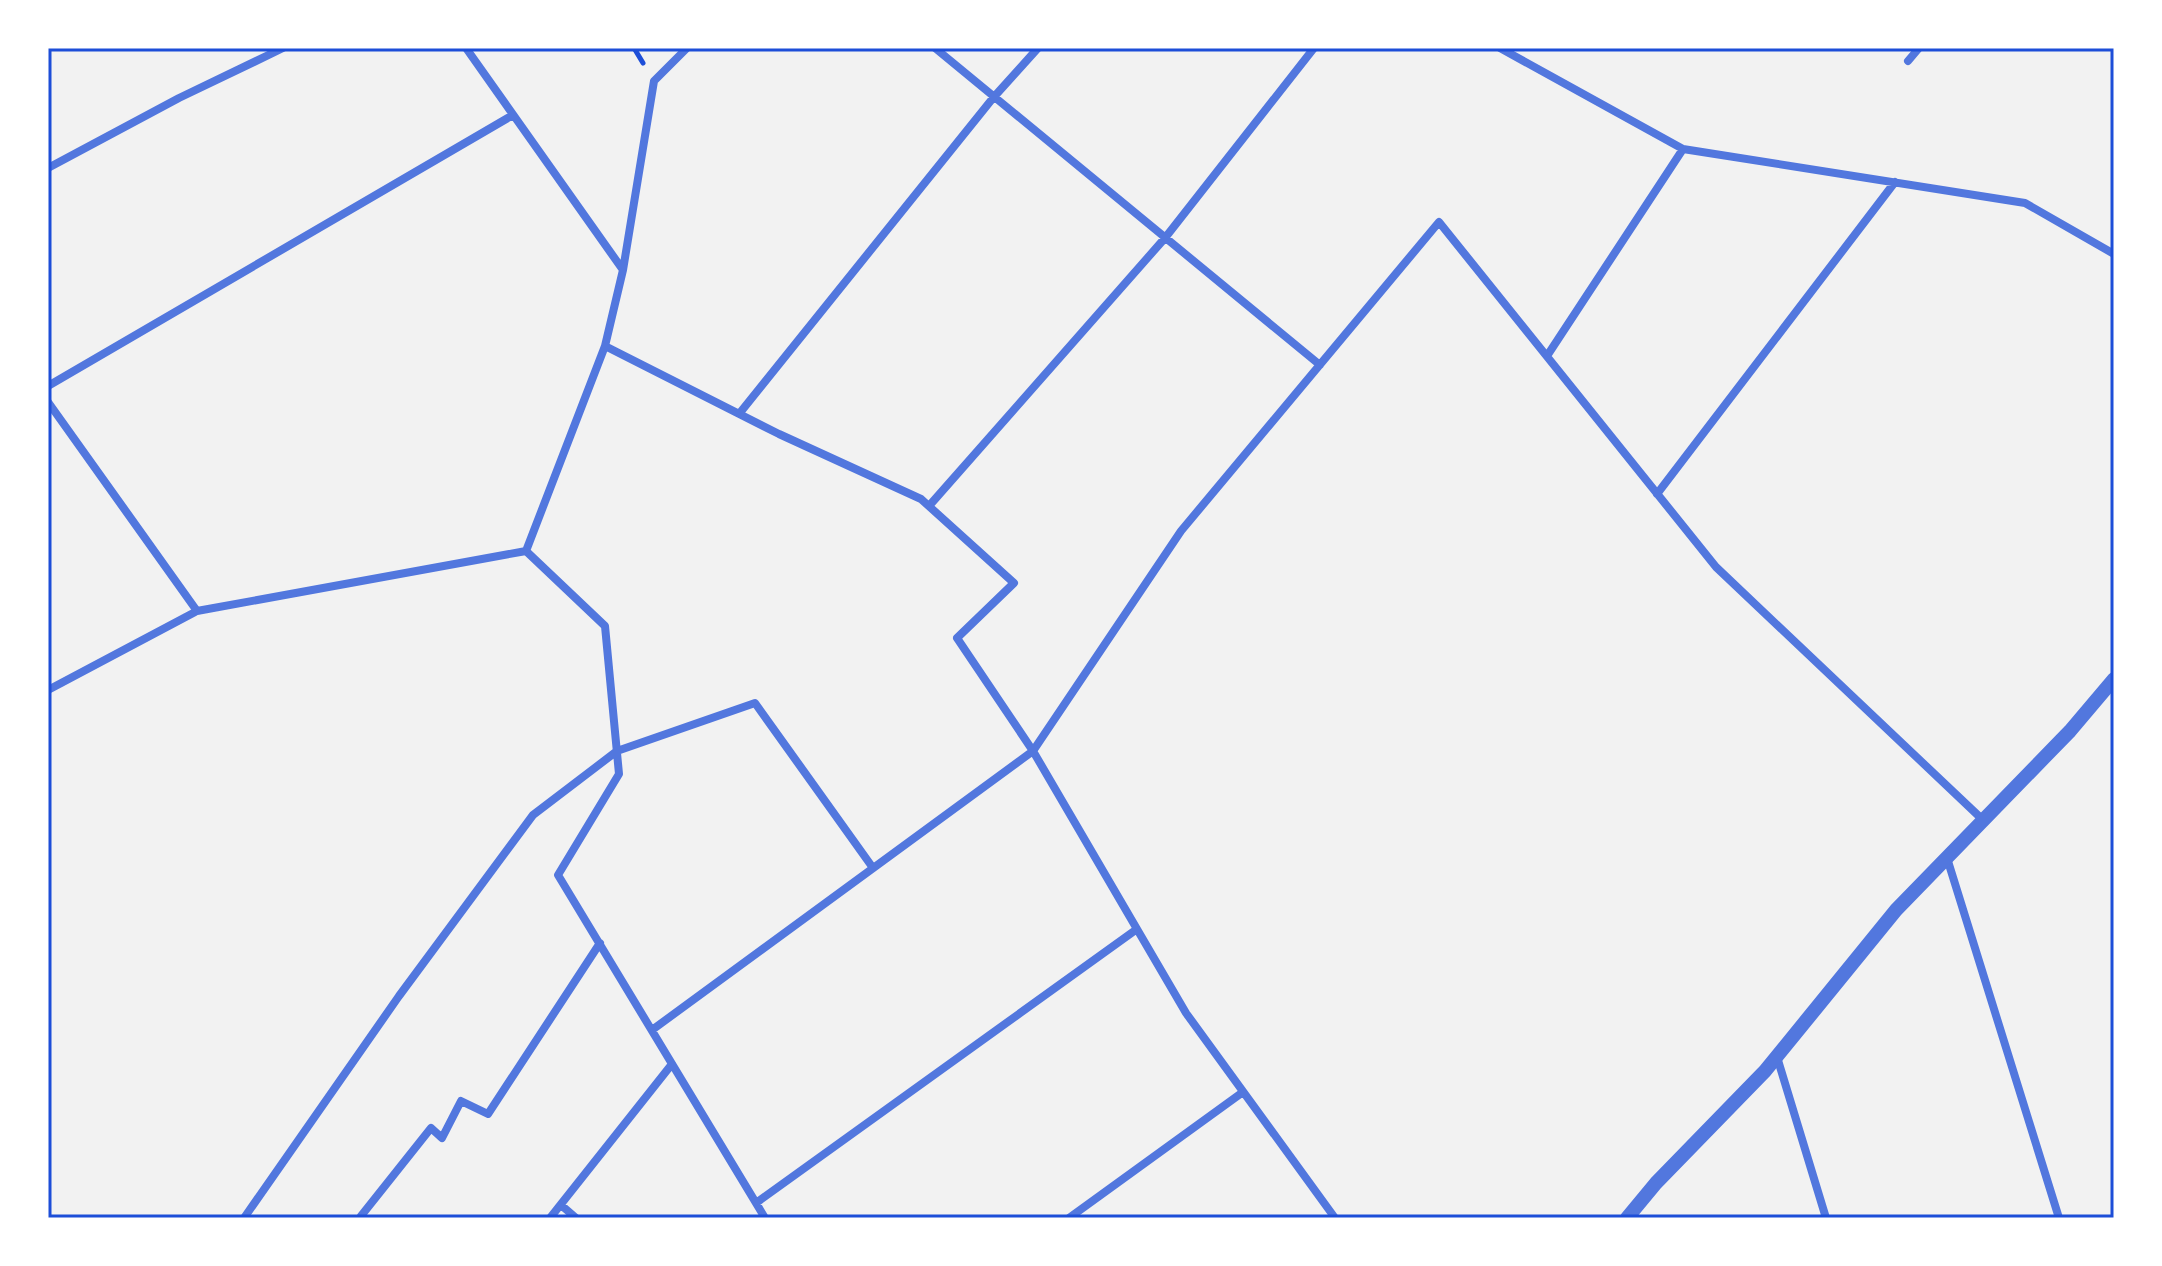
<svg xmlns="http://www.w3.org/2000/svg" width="2162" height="1266" font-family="Rubik,sans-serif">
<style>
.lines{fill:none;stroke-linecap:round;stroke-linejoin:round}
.path{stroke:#1d4ed8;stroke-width:5}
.minor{stroke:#5277de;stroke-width:8}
.tertiary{stroke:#5277de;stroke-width:14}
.neatline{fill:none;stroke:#1d4ed8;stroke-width:3}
</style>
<rect width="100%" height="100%" fill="#f2f2f2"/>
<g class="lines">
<path class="path" d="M634,48L643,63"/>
<path class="minor" d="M466,48L623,270L605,346
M935,48L1320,365
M1500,48L1683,149L2025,203L2114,254
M1908,61L1919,48
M48,168L179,98L283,48
M623,270L654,81L687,48
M1547,356L1683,149
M48,386L513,115
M48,402L197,611
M739,414L993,98L1038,48
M1657,494L1895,182
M929,506L1165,238L1314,48
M526,551L605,626L619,774L558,875L765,1218
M48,690L197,611L526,551L605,346L779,434L921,499L1014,583L957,638L1033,751L1186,1013L1335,1218
M1947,858L2059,1218
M652,1030L1033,751L1181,531L1439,222L1716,567L1983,820
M1777,1057L1826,1218
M756,1203L1137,929
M561,1205L576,1218
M244,1218L399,996L533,815L617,751L755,703L873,868
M363,1218L361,1216L431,1128L442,1138L461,1101L488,1114L600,943
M550,1218L672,1064
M1069,1218L1243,1092"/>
<path class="tertiary" d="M1627,1218L1656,1183L1765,1071L1896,910L2070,731L2114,679"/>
</g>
<rect width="2162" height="1266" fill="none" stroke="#ffffff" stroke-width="100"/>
<rect x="50" y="50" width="2062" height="1166" class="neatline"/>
</svg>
